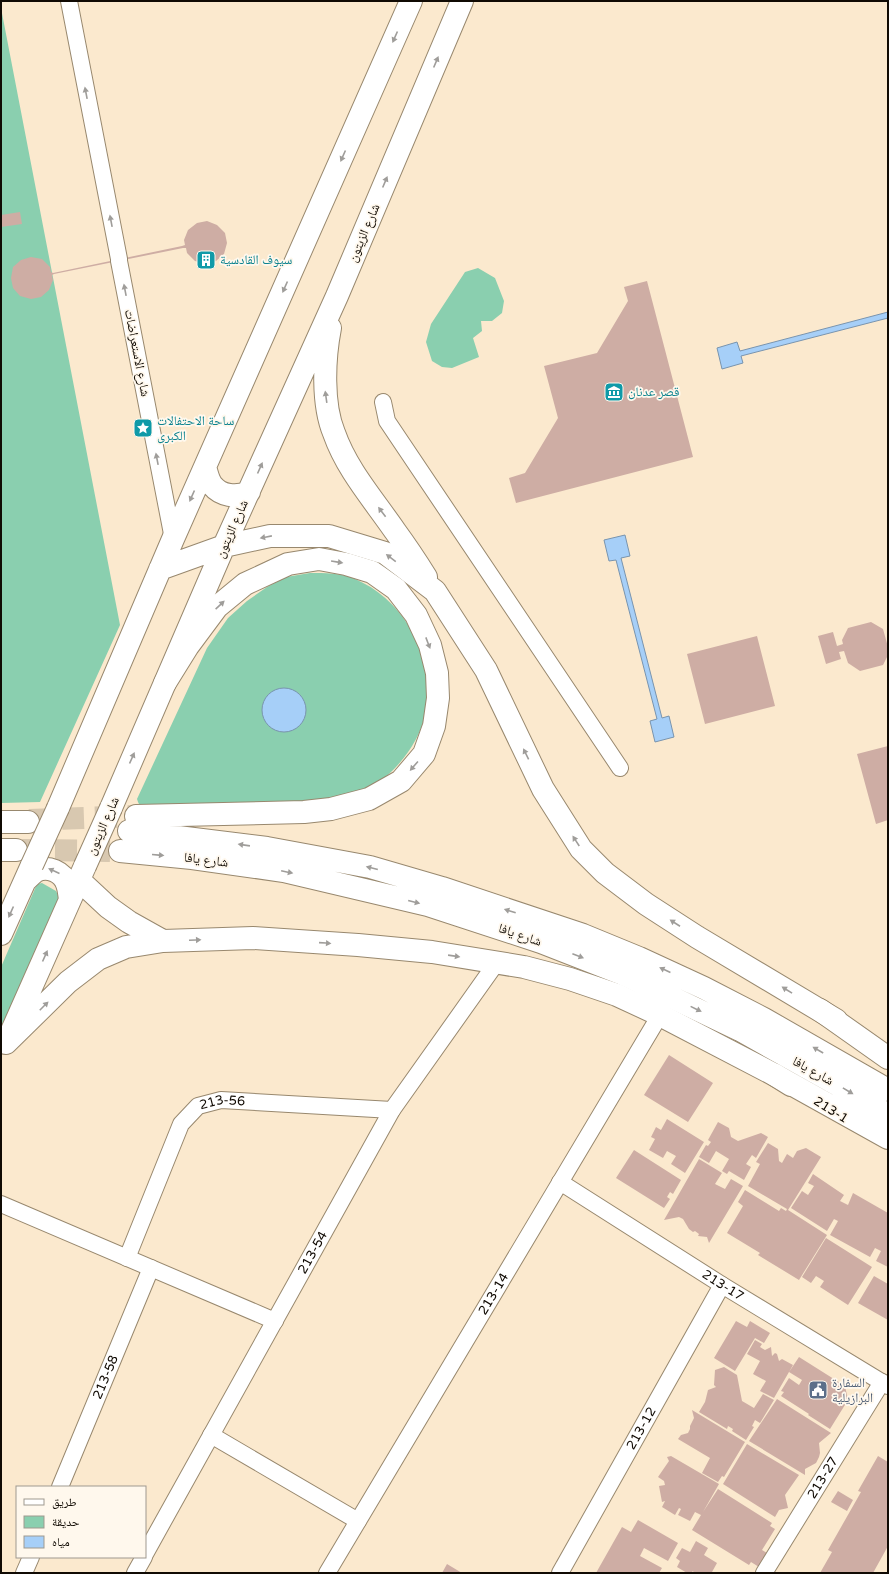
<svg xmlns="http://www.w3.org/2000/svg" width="889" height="1574" font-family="'Varela Round','Noto Naskh Arabic',sans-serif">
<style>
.green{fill:#8acfaf}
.water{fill:#a6cff8;stroke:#7994ae}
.building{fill:#ceada4}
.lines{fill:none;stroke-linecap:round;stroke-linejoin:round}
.highway-tunnel{stroke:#d8c8b0;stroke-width:22;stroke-dasharray:22 11;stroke-linecap:butt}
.street-casing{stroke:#98886e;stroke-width:18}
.secondary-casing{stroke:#98886e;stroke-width:24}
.highway-casing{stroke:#98886e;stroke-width:24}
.street{stroke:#fff;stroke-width:16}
.secondary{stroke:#fff;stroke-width:22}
.highway{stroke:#fff;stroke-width:22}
.secondary-bridge-casing{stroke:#98886e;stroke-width:24;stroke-linecap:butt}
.secondary-bridge{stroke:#fff;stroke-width:22}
.oneway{fill:#9f9d9a}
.labels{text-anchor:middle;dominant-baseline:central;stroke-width:3.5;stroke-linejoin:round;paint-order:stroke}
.street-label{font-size:13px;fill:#100a03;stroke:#fff8ed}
.culture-label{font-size:13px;fill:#0d838f;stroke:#fff8ed;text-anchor:start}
.service-label{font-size:13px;fill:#4e5e75;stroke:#fff8ed;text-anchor:start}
</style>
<rect width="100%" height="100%" fill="#fbe9ce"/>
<path class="green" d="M1,8L120,625L40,802L1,803Z
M478,268L495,278L504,301L502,313L492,321H481L482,331L473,338L479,357L452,368L442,367L432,361L426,342L431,324L465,272Z
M310,573C324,573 342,573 355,579C407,601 435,659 425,714C421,736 406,758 390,773C372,790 340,797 317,801L140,806L138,802L137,799L207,648L228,618L247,601L267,587L286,577Z
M42,883L56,891L59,897L1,1029V967L37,884Z"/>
<path class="water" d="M888,312V318L741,356L743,363L722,369L717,348L737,342L740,351Z
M625,535L630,556L621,558L662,718L669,716L674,737L655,742L650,721L657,719L616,560L609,561L604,540Z
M262 710a22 22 0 1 1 44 0a22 22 0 1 1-44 0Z"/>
<path class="building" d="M20,212L22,224L1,227V215Z
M207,221L217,225L225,233L227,243L224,254L216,261L205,264L195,261L187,253L186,248H183L54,274L52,275L53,280L49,290L41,297L31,299L20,296L13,288L11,278L13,267L21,260L31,257L42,259L50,267L51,272L53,273L182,246L185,245L184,240L188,230L197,223Z
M647,281L693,457L516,503L509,478L525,473L558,418L544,366L597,353L628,301L624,287Z
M871,622L883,629L888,647V655L883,665L860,671L848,663L844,651L839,652L841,659L826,664L818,636L833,632L837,646L843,644L842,640L848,628Z
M757,636L775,706L705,724L687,654Z
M888,746V820L876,824L857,754Z
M669,1055L713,1083L688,1122L644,1095Z
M667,1119L704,1142L685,1173L671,1164L676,1156L667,1151L663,1158L649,1150L655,1139L651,1137L656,1127L661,1130Z
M718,1122L729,1128L731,1137L738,1141L761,1133L768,1137L756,1158L752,1155L746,1164L751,1167L744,1180L729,1171L727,1174L722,1171L729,1159L716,1151L709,1163L699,1157L706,1145L708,1146L711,1142L708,1140Z
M768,1143L778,1149L779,1161L782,1163L787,1154L793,1158L797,1151L806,1148L821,1157L788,1210L827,1235L799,1280L758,1255L760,1253L727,1233L743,1206L738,1202L745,1190L779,1211L781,1208L786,1211L787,1209L748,1186L760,1164L756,1162Z
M634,1150L681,1180L673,1194L670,1192L667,1197L670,1199L664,1208L616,1178Z
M699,1159L722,1173L715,1184L725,1189L731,1179L743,1186L709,1243L707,1237L698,1236L699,1234L695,1231L693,1232L689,1229L683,1219L679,1217L664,1220Z
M813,1174L844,1195L840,1201L848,1205L853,1193L888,1213V1267L876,1261L881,1251L875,1248L870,1257L830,1235L838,1221L834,1219L827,1231L791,1208L802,1191L808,1195L814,1186L808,1183Z
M826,1238L872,1267L848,1305L820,1287L824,1281L816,1276L811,1283L802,1277Z
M874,1276L888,1284V1320L858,1303Z
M736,1321L747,1327L750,1321L770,1333L764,1343L755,1338L735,1371L714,1358Z
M755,1340L762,1344L760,1347L765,1350L771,1347L772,1356L775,1353L777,1354L779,1361L782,1359L793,1365L774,1398L760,1391L766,1381L753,1374L760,1361L747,1354Z
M799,1357L845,1386L848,1400L830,1429L808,1415L809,1414L781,1396L784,1392L781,1391L789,1378L799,1385L802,1380L789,1372Z
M724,1367L737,1375L742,1401L754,1408L763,1394L774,1400L760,1423L755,1420L752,1426L754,1427L746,1440L732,1431L733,1429L728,1426L727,1429L699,1412L705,1402L708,1390L716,1387L714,1385L715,1370Z
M777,1399L831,1433L819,1443L820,1453L819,1457L816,1463L805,1469V1475L749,1441Z
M692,1410L745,1442L724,1477L722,1476L718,1482L702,1473L710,1458L678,1439L681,1435L688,1433L690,1429V1426L694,1418Z
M747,1444L799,1475L785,1495L788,1508L779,1510L775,1517L723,1484Z
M671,1456L719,1484L703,1512L718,1489L772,1523L770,1526L775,1529L762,1550L767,1553L759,1567L751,1562L749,1565L692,1530L701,1515L695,1512L690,1521L678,1515L681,1509L679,1508L675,1515L662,1507L665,1501L662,1502L659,1486L665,1485L664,1481L658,1477L669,1461L667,1457Z
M878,1456L888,1462V1546L873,1573H820L832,1552L828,1550L861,1492L858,1491Z
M838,1491L853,1500L847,1511L831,1502Z
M638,1520L678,1543L668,1561L644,1548L640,1556L662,1568L659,1573L619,1572L596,1573L622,1527L631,1532Z
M696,1541L708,1548L704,1555L717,1563L712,1572L714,1573H694L693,1571L691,1573H687L677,1567L680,1561L676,1558L682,1548L690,1552Z
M447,1564L462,1573H442Z"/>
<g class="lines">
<path class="highway-tunnel" d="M29,820L136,816
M22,850L120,851"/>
<defs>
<g id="street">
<path d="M69,1L119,259"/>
<path d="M119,261L173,539"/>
<path d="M383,402L387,421L620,768"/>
<path id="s1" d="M560,1182L722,1285L888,1386"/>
<path d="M1,1204L275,1321"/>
<path id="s2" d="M127,1258L181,1124L198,1106L221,1100L392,1110"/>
<path d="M211,1435L358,1521"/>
<path id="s3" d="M60,1487L151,1268"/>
<path id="s4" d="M145,1554L392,1110L497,962"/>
<path d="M24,1573L31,1557"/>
<path d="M135,1573L144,1557"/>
<path id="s5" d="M327,1573L660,1015"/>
<path id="s6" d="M560,1573L722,1285"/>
<path id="s7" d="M764,1573L882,1382"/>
</g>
<path id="secondary" d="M330,328C324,359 322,404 334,433C347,470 373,499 395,531C406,546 416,561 426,577
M205,467C207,473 208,480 212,485C221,496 236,498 249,492
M160,569L224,546L270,536H329L385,553L435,591L486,670L543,789L581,849L605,873L646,904L697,937L836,1020
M58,808L173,539L411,1
M111,808L224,546L337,296L462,1
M79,880L108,907L129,922L163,941
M25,881C28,878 32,874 36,871C48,865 63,872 67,884C69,889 69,894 70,899
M1,934L32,865
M11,1033L85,866
M6,1043L68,982L98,959L126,947L163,941L253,938L358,945L432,952L524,967L570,979L617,995L660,1015L775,1075L791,1085"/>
<path id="highway" d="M136,816L304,812L331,809L369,799L401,781L424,754L434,726L438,698L437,673L430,645L416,615L396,589L372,572L346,564L319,559L288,564L245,584L217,607L188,646L165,683
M1,822H28
M129,831L267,848L370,867L442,888L583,935L639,958L704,988L764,1019L888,1090
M1,850H16
M120,851L192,858L284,871L428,905L541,942L623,974L740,1030L838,1085L888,1115
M820,1010L888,1058
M775,1075L888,1138"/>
</defs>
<use href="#street" class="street-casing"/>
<use href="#secondary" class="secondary-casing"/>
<use href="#highway" class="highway-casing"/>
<use href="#street" class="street"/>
<use href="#secondary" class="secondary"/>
<use href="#highway" class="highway"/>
<defs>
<path id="secondary-bridge" d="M32,865L58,808
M85,866L111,808"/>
</defs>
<use href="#secondary-bridge" class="secondary-bridge-casing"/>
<use href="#secondary-bridge" class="secondary-bridge"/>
</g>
<defs><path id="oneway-solid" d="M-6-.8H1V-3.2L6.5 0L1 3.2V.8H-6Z"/></defs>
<g class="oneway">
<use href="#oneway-solid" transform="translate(395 37) rotate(114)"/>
<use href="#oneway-solid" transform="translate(436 62) rotate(-67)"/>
<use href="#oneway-solid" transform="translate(86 93) rotate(-101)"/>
<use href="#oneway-solid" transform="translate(343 156) rotate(114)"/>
<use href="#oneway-solid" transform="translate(385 182) rotate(-67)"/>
<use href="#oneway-solid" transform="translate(111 221) rotate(-101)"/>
<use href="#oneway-solid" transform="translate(285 287) rotate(114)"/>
<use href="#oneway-solid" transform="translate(125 290) rotate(-101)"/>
<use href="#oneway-solid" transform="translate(326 397) rotate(-98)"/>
<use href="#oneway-solid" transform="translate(157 459) rotate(-101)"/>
<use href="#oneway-solid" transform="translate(260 468) rotate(-66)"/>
<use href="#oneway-solid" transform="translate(192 496) rotate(114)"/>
<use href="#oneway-solid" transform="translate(382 512) rotate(-127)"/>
<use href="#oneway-solid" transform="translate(266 537) rotate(169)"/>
<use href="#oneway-solid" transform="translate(391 558) rotate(-143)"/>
<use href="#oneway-solid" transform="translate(337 562) rotate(9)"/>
<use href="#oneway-solid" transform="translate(220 605) rotate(-43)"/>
<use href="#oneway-solid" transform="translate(428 643) rotate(69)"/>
<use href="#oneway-solid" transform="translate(526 754) rotate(-116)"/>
<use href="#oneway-solid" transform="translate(132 758) rotate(-66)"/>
<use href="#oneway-solid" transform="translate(414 766) rotate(131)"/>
<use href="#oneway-solid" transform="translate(576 841) rotate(-123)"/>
<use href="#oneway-solid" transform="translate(244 845) rotate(-172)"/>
<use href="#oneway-solid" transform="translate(158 855) rotate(5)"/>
<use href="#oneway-solid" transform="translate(372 868) rotate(-166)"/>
<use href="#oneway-solid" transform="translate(54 871) rotate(-156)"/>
<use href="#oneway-solid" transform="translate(287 872) rotate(12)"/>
<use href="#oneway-solid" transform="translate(414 902) rotate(14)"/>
<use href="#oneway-solid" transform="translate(510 911) rotate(-162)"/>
<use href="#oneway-solid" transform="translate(11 912) rotate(114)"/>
<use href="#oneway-solid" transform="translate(675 923) rotate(-147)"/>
<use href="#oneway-solid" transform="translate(195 940) rotate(-2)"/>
<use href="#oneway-solid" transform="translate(325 943) rotate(4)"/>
<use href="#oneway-solid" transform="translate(45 956) rotate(-66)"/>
<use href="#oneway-solid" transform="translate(454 956) rotate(8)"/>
<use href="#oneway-solid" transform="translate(578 956) rotate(21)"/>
<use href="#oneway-solid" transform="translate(665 970) rotate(-155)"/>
<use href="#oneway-solid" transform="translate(787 990) rotate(-148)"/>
<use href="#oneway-solid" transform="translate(44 1006) rotate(-45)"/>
<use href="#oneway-solid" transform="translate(696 1009) rotate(26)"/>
<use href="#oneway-solid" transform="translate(818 1050) rotate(-150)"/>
<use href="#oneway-solid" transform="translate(848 1091) rotate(31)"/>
</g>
<defs>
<symbol id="building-square" viewBox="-11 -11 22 22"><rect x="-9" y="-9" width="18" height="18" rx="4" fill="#0f9aa8" stroke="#fff8ed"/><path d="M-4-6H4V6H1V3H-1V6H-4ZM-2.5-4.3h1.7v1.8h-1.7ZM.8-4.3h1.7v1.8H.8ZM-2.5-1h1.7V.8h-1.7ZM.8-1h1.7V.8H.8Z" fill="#fff"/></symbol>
<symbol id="museum-square" viewBox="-11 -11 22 22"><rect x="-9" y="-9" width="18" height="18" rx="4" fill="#0f9aa8" stroke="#fff8ed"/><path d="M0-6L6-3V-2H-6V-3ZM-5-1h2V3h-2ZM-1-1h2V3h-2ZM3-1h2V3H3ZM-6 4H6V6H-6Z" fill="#fff"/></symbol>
<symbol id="sight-square" viewBox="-11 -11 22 22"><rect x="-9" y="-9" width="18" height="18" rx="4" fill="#0f9aa8" stroke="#fff8ed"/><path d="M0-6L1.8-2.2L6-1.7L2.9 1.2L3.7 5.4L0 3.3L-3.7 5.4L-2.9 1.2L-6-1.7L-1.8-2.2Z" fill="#fff"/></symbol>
<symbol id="civic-square" viewBox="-11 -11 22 22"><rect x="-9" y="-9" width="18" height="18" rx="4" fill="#5c6f8a" stroke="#fff8ed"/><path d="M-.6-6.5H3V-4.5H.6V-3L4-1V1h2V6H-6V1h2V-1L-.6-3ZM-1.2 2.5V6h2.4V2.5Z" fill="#fff"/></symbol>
</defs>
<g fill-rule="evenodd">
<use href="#building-square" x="195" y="249" width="22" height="22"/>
<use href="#museum-square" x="603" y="381" width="22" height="22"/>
<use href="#sight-square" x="132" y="417" width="22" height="22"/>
<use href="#civic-square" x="807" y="1379" width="22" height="22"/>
</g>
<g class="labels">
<g class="street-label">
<text transform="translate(364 233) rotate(-67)">شارع الزيتون</text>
<text transform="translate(137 353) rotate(79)">شارع الاستعراضات</text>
<text transform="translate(232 529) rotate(-66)">شارع الزيتون</text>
<text transform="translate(103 826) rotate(-66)">شارع الزيتون</text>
<text transform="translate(206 860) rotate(7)">شارع يافا</text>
<text transform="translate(520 935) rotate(19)">شارع يافا</text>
<text transform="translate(813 1071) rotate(29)">شارع يافا</text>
<text stroke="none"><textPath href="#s2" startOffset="194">213-56</textPath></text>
<text transform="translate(831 1110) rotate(32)">213-1</text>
<text stroke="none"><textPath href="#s4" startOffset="345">213-54</textPath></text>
<text stroke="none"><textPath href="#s1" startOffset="193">213-17</textPath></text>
<text stroke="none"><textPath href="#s5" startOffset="325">213-14</textPath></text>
<text stroke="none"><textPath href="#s3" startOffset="119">213-58</textPath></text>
<text stroke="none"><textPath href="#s6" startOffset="166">213-12</textPath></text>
<text stroke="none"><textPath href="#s7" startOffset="112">213-27</textPath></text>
</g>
<g class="culture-label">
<text x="220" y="260">سيوف القادسية</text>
<text x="628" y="392">قصر عدنان</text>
<text x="157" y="421">ساحة الاحتفالات<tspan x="157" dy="15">الكبرى</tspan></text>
</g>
<g class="service-label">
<text x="832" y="1383">السفارة<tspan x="832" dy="15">البرازيلية</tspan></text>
</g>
</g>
<rect width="889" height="1574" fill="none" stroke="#100a03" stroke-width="4"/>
<rect x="16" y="1486" width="130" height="72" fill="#fff8ed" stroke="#9f998f"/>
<rect x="24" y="1499" width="20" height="6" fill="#ffffff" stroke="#9f998f"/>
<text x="52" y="1506" font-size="12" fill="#100a03">طريق</text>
<rect x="24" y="1516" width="20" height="12" fill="#8acfaf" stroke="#9f998f"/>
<text x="52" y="1526" font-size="12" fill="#100a03">حديقة</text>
<rect x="24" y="1536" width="20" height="12" fill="#a6cff8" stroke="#9f998f"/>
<text x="52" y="1546" font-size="12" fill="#100a03">مياه</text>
</svg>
